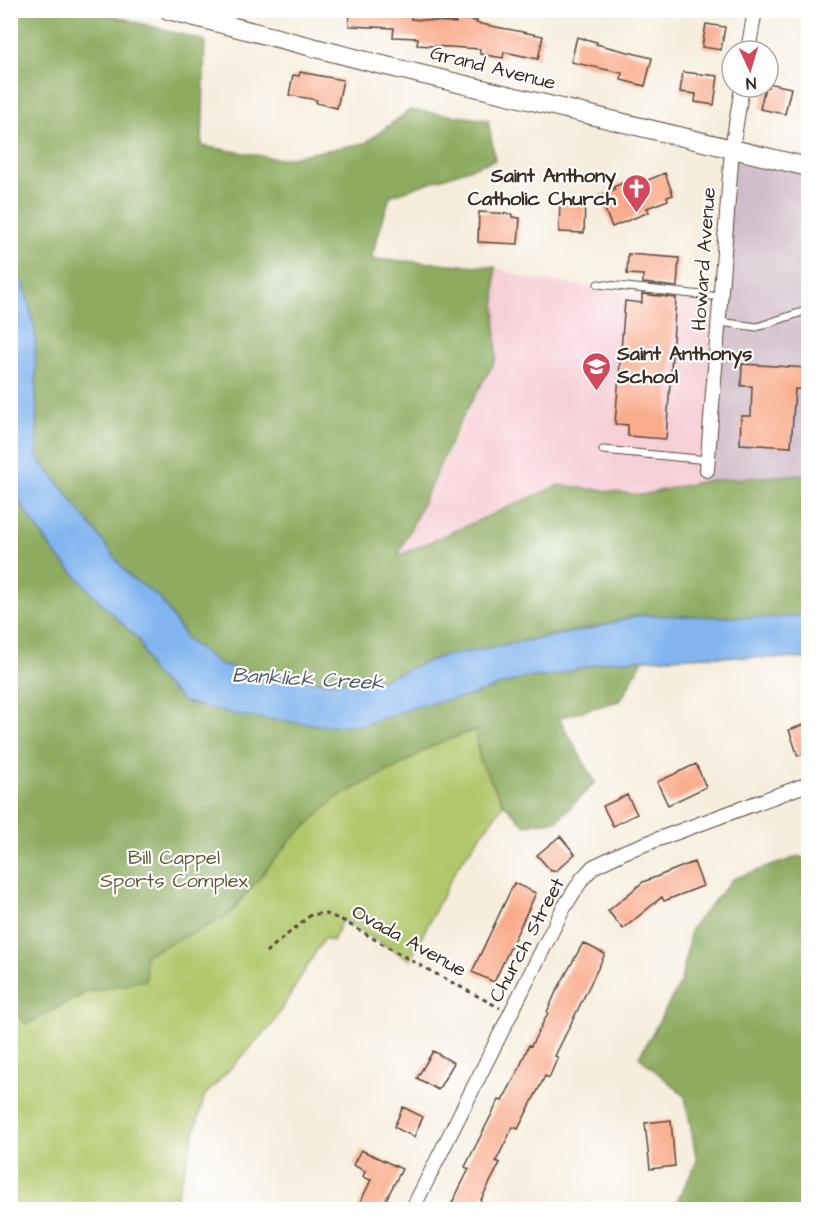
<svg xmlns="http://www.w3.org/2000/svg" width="819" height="1220" font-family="'Architects Daughter',sans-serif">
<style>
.built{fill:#f6cfd7}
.industrial{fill:#d1bdc9}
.green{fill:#b2c76c;stroke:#767845;stroke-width:1.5}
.forest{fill:#8dac60;stroke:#646b3f;stroke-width:1.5}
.water{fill:#82b5ef;stroke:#5e7086;stroke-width:1.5}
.building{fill:#f9ab8b}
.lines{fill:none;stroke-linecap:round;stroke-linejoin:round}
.service-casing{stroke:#57473a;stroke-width:9}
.minor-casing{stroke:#57473a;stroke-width:16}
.tertiary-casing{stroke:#57473a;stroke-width:20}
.path{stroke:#57473a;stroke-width:3;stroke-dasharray:4.5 4.5;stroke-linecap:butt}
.service{stroke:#fff;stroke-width:7}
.minor{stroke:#fff;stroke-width:14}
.tertiary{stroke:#fff;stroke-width:18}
.labels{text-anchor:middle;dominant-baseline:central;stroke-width:4.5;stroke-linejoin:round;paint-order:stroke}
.street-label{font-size:20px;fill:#3b2a1e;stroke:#fff}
.poi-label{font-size:20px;font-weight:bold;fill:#3b2a1e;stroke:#fff;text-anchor:end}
.park-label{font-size:20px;fill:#5f5935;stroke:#fff}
.water-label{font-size:21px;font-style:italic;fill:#545b67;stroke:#fff}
</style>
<rect width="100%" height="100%" fill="#fff"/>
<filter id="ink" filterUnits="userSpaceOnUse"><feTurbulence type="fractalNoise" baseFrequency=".0167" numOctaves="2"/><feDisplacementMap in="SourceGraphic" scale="12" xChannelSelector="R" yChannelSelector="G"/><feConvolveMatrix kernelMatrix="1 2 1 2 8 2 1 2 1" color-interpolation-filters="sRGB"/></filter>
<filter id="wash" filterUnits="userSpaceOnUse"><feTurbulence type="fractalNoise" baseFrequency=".008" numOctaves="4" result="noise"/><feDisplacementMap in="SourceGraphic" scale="24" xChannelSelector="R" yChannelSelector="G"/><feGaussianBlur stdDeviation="1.35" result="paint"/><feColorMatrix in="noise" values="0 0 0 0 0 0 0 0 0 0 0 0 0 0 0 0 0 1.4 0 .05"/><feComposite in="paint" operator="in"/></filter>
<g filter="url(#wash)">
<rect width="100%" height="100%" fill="#f6eddc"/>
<path class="built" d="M495,267L529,279L720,304L707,470L704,481L641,495L559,485L397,556L462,424L496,359Z"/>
<path class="industrial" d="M732,149L808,167V474L704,481L707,470Z"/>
<path class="green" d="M14,494L53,551L107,609L139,640L151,671L422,705L469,696L480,761L504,804L456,869L410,960L342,920L333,941L324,938L272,1025L205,1095L173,1209L11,1210L10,498Z"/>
<path class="forest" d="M10,11H96L205,41L202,146L280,159L365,143L410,110L488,120L495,160L390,196L371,259L495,267L496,359L460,422L398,556L559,485L641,495L704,481L808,474V615L775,618L639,615L591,628L439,657L382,680L330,682L272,677L221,665L187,640L159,597L129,577L62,487L37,457L35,330L24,285L11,262Z
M10,483L14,494L53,551L107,609L139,640L151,671L422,705L469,696L526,677H547L608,661L643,659L621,700L559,718L595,782L558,820L525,825L504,804L480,761L475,730L431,746L406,762L336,798L290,841L227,917L145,955L146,980L85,993L27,1024L10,1008Z
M800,856L808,863V1209H673L697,1161L685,1096L639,1057L681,982L691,928L733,879Z"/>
<path class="water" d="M10,262L24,285L35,330L37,457L62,487L129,576L159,597L187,640L221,665L272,677L330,682L381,680L439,657L591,629L639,615L775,618L808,615V659L707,656L608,661L547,677H526L469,696L422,705L363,725L328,726L243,716L184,702L151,671L139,640L107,609L53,551L14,494L10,483Z"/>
<g id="blocks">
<path class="building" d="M350,10H412L411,19L456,23V19L477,21L476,23L543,36L538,59L504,52L503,58L480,54V49L417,45L418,38L393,37L394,28L349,26Z
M706,24L725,27L721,50L702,47Z
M577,37L597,42L596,44L652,58L645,86L621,80L622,73L571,62Z
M300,72L343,80L337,108L316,103L317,100L289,95L293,75L299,76Z
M683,72L718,76L714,105L695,102L696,94L680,92Z
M768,83L791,88L785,114L760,109L765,87H768Z
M665,173L673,195L667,197L668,200L647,208L649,212L612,227L599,196L615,190L613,187L633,179L636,185Z
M560,200L585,201L584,233L559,232Z
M479,212L512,214V217L520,218L518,244L478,242Z
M628,254L679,258L677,287L643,283V275L627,274Z
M642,294L676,298L666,439L628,436V425L615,424L625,301L642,303Z
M742,364L808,368V390L795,389L791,447L740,444L741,416H751L752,386H741Z
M808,723V752L798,756L789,730Z
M696,764L706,787L668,805L657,782Z
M627,795L637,814L613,826L603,806Z
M560,836L575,854L556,871H551L537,855Z
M694,862L703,886L664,901L662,897L623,929L608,911L643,882Z
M514,883L536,893L494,982L472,972Z
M583,943L605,954L555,1056L558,1057L549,1078L545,1076L518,1129L513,1127L496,1161L500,1163L476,1209H449L469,1169L465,1167L473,1151L499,1100L502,1101L517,1073L529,1045L531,1046L548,1013L547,1012L555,994Z
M433,1051L454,1063L438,1090L417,1078Z
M403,1107L423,1117L414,1137L394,1127Z
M671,1120L675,1166L650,1169L645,1123Z
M361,1150L402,1169L381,1209H357L371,1180L363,1177L365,1171L353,1165Z"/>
</g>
</g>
<g filter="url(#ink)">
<use href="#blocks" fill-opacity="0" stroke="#57473a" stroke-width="1.5"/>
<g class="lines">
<defs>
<path id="service" d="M598,284L721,297
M719,322L757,327L808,310
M603,450L708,460"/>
<path id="minor" d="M748,51L755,10
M707,470L732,149L742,87
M412,1210L563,909L582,879L593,867L626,851L808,784"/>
<path id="tertiary" d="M168,10L378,64L808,167"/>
</defs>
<use href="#service" class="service-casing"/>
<use href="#minor" class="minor-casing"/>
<use href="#tertiary" class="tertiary-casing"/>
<path class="path" d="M266,952L312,914H326L342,920L410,960L500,1008"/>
<use href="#service" class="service"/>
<use href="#minor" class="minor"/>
<use href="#tertiary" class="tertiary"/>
</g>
</g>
<defs>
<symbol id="church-pin" viewBox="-11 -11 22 30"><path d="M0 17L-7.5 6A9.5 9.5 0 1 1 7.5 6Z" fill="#d1495b" stroke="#fff"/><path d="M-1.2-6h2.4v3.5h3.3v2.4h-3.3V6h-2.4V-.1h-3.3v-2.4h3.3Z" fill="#fff"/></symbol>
<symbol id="school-pin" viewBox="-11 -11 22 30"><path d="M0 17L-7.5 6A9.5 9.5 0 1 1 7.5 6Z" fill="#d1495b" stroke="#fff"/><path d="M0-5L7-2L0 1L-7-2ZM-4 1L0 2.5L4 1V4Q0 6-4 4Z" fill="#fff"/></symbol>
</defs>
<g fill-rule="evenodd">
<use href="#church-pin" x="620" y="172" width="33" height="45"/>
<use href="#school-pin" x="580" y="350" width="33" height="45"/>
</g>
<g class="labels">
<g class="street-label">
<text transform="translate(493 68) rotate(14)">Grand Avenue</text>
<text transform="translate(704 259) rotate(-86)">Howard Avenue</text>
<text transform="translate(527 940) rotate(-62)">Church Street</text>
<text transform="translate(409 941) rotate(29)">Ovada Avenue</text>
</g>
<g class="poi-label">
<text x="616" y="176">Saint Anthony<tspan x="616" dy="23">Catholic Church</tspan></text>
<text x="617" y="354" text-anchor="start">Saint Anthonys<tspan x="617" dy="23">School</tspan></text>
</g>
<g class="park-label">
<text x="174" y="858">Bill Cappel<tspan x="174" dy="23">Sports Complex</tspan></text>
</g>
<g class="water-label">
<text transform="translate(308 679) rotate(3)">Banklick Creek</text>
</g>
</g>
<rect width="819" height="1220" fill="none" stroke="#fff" stroke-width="36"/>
<g transform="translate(750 69) rotate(176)"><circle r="28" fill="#ffffff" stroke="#b1aaa5" stroke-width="1.5"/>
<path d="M0-4.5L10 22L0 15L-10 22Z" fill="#d1495b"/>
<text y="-9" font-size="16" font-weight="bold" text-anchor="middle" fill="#3b2a1e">N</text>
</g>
</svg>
